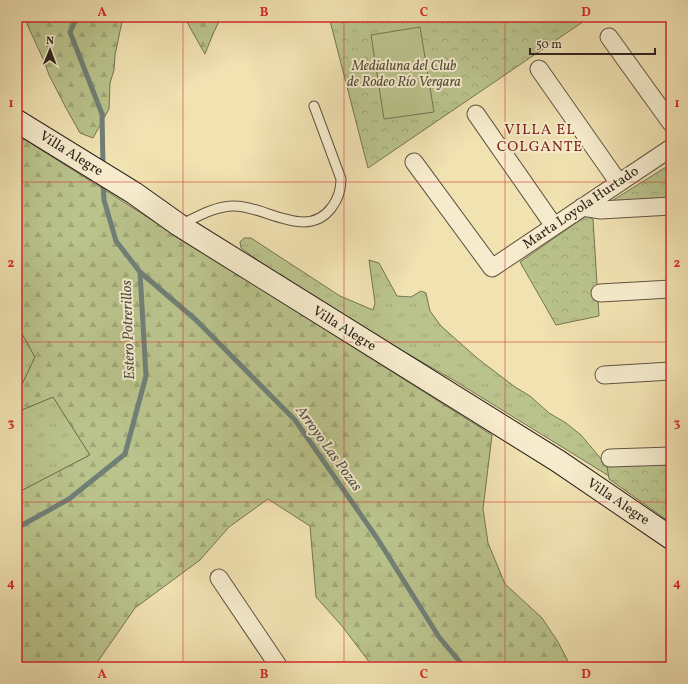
<svg xmlns="http://www.w3.org/2000/svg" width="688" height="684" font-family="Vollkorn,serif">
<style>
.grass{fill:url(#grass-tufts);stroke:#747455}
.forest{fill:url(#forest-firs);stroke:#747455}
.park{fill:url(#park-crowns);stroke:#747455}
.pitch{fill:#bac38c;stroke:#747455}
.lines{fill:none;stroke-linecap:round;stroke-linejoin:round}
.stream{stroke:#708077;stroke-width:5}
.lane-casing{stroke:#605443;stroke-width:11}
.street-casing{stroke:#605443;stroke-width:19}
.secondary-casing{stroke:#2f241e;stroke-width:24}
.lane{stroke:#f6eccd;stroke-width:9}
.street{stroke:#f6eccd;stroke-width:17}
.secondary{stroke:#f6eccd;stroke-width:22}
.grid{fill:none;stroke:#d62828;stroke-width:1;stroke-opacity:0.55}
.labels{text-anchor:middle;dominant-baseline:central;stroke-width:4;stroke-linejoin:round;paint-order:stroke}
.park-label{font-size:14px;font-style:italic;fill:#524c3a;stroke:#f6eccd}
.street-label{font-size:14px;fill:#2f241e;stroke:#f6eccd}
.neighbourhood-label{font-size:15px;letter-spacing:1px;fill:#7a1f14;stroke:#f6eccd}
.water-label{font-size:15px;font-style:italic;fill:#4f524a;stroke:#f6eccd}
.neatline{fill:none;stroke:#d62828;stroke-width:1.5}
.grid-label{font-size:13px;text-anchor:middle;font-weight:bold;fill:#d62828}
</style>
<defs>
<pattern id="grass-tufts" width="24" height="20" patternUnits="userSpaceOnUse"><rect width="24" height="20" fill="#bac38c"/><path d="M3 7l-1-3M5 7V3M7 7l1-3M15 17l-1-3M17 17v-4M19 17l1-3" fill="none" stroke="#a0a778"/></pattern>
<pattern id="forest-firs" width="22" height="20" patternUnits="userSpaceOnUse"><rect width="22" height="20" fill="#bac38c"/><path d="M5 1l3.5 6h-7zM16 11l3.5 6h-7z" fill="#a0a778"/></pattern>
<pattern id="park-crowns" width="20" height="18" patternUnits="userSpaceOnUse"><rect width="20" height="18" fill="#bac38c"/><path d="M2 6a3 3 0 1 1 6 0M12 15a3 3 0 1 1 6 0" fill="none" stroke="#a0a778"/></pattern>
</defs>
<rect width="100%" height="100%" fill="#f1e2b2"/>
<filter id="stains"><feTurbulence type="fractalNoise" baseFrequency=".005" numOctaves="4"/><feColorMatrix values="0 0 0 0 .2 0 0 0 0 .09 0 0 0 0 .02 0 0 0 .5 -.17"/></filter>
<radialGradient id="worn" r=".72"><stop offset=".6" stop-color="#630" stop-opacity="0"/><stop offset="1" stop-color="#630" stop-opacity=".3"/></radialGradient>
<path class="grass" d="M244,238H251L340,296L373,310L375,303L369,260L379,263L397,296L411,297L421,291L426,293L430,311L441,326L477,358L515,387L530,396L549,413L566,423L581,435L607,466L609,476L455,381L304,294L241,248L240,242Z
M17,325L35,357L17,395Z
M53,397L90,455L17,493V412Z"/>
<path class="forest" d="M29,17H123L115,55L114,70L110,83L109,109L93,138L80,133L65,106L49,75L44,61L27,24Z
M184,17H221L213,34L205,54Z
M24,139L492,435L483,509L488,543L505,584L542,618L558,642L571,667H373L342,626L316,597L310,526L268,499L229,527L200,560L135,608L94,667H17V493L90,455L53,397L17,412V395L35,357L17,325V150Z"/>
<path class="park" d="M329,17H590L368,168Z
M671,164V198L610,202Z
M586,216L593,219L599,316L556,325L520,262Z
M671,465V523L609,479L607,466Z"/>
<path class="pitch" d="M420,27L434,112L384,119L371,35Z"/>
<g class="lines">
<path class="stream" d="M77,17L70,32L102,114L103,167
M140,272L196,320L295,420L377,538L439,637L464,667
M17,528L69,499L125,454L146,376L140,272L116,241L104,200L103,181"/>
<defs>
<path id="lane" d="M180,225C197,217 213,207 232,206C263,204 307,242 332,207C338,199 341,189 341,179L314,106"/>
<path id="street" d="M609,37L671,123
M539,69L619,183
M476,114L554,226
M414,162L492,268L671,148
M582,207L601,210L671,206
M600,293L671,289
M604,375L671,371
M610,458L671,456
M219,578L279,667"/>
<path id="secondary" d="M17,121L134,193L179,225L558,461L671,538"/>
</defs>
<use href="#lane" class="lane-casing"/>
<use href="#street" class="street-casing"/>
<use href="#secondary" class="secondary-casing"/>
<use href="#lane" class="lane"/>
<use href="#street" class="street"/>
<use href="#secondary" class="secondary"/>
</g>
<path class="grid" d="M183,17V667M344,17V667M505,17V667M17,182H671M17,342H671M17,502H671"/>
<g class="labels">
<g class="park-label">
<text x="404" y="66">Medialuna del Club<tspan x="404" dy="16">de Rodeo Río Vergara</tspan></text>
</g>
<g class="street-label">
<text transform="translate(71 154) rotate(32)">Villa Alegre</text>
<text transform="translate(581 208) rotate(-34)">Marta Loyola Hurtado</text>
<text transform="translate(344 329) rotate(32)">Villa Alegre</text>
<text transform="translate(618 502) rotate(34)">Villa Alegre</text>
</g>
<g class="neighbourhood-label">
<text x="540" y="130">VILLA EL<tspan x="540" dy="17">COLGANTE</tspan></text>
</g>
<g class="water-label">
<text transform="translate(129 330) rotate(-92)">Estero Potrerillos</text>
<text transform="translate(328 449) rotate(54)">Arroyo Las Pozas</text>
</g>
</g>
<rect width="688" height="684" fill="none" stroke="#f1e2b2" stroke-width="44"/>
<g transform="translate(50 50) rotate(1)" stroke="#f6eccd" stroke-width="3" paint-order="stroke">
<path d="M0-3L7 15L0 10L-7 15Z" fill="#2f241e"/>
<text y="-6" font-size="11" font-weight="bold" text-anchor="middle" fill="#2f241e">N</text>
</g>
<path d="M530 48v6h125v-6" fill="none" stroke="#2f241e" stroke-width="2"/>
<text x="536" y="48" font-size="12" fill="#2f241e" stroke="#f6eccd" stroke-width="3" paint-order="stroke">50 m</text>
<rect x="22" y="22" width="644" height="640" class="neatline"/>
<g class="grid-label">
<text x="102" y="16">A</text>
<text x="264" y="16">B</text>
<text x="424" y="16">C</text>
<text x="586" y="16">D</text>
<text x="11" y="107">1</text>
<text x="677" y="107">1</text>
<text x="11" y="267">2</text>
<text x="677" y="267">2</text>
<text x="11" y="427">3</text>
<text x="677" y="427">3</text>
<text x="11" y="587">4</text>
<text x="677" y="587">4</text>
<text x="102" y="678">A</text>
<text x="264" y="678">B</text>
<text x="424" y="678">C</text>
<text x="586" y="678">D</text>
</g>
<rect width="100%" height="100%" filter="url(#stains)"/>
<rect width="100%" height="100%" fill="url(#worn)"/>
</svg>
